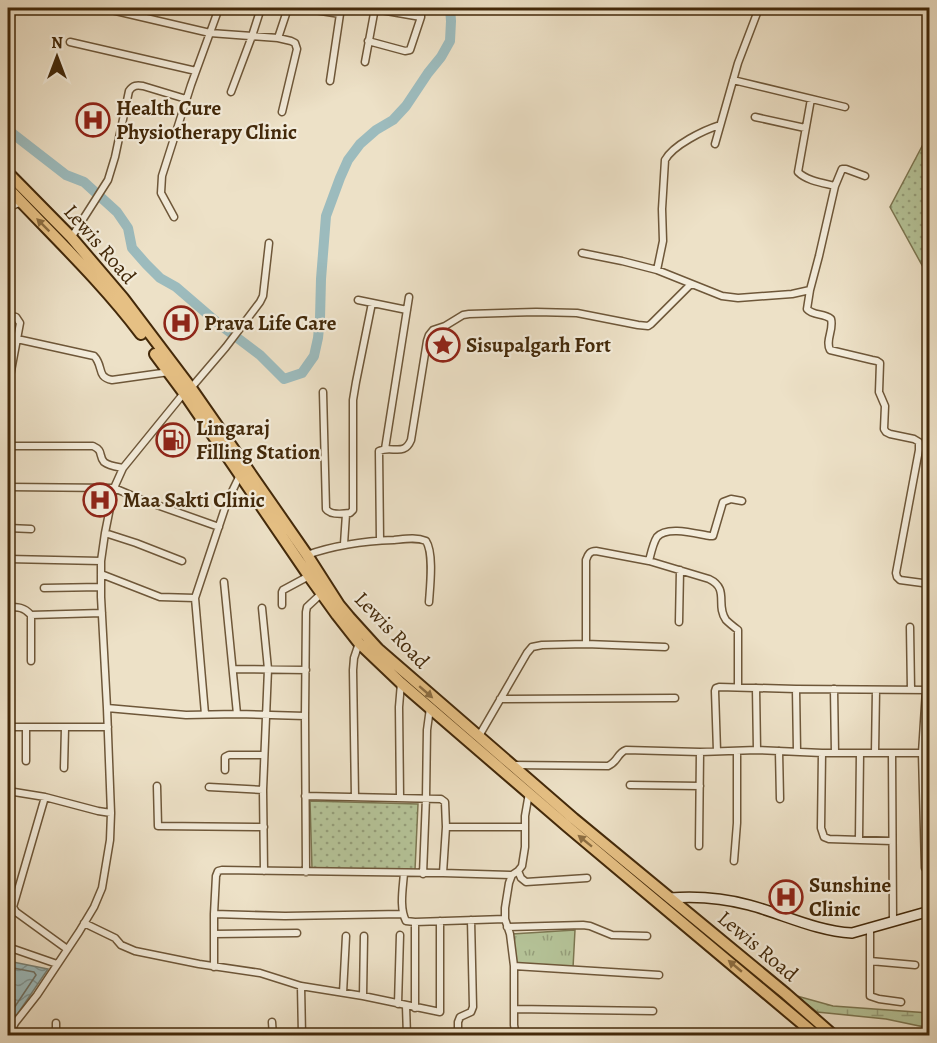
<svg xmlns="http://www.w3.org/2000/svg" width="937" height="1043" font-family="Alegreya,serif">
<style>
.grass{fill:url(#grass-dots);stroke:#7c7651;stroke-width:1.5}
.wetland{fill:url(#wetland-marsh);stroke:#7c7651;stroke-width:1.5}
.park{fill:url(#park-tufts);stroke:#7c7651;stroke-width:1.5}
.water{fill:url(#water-waves);stroke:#788175;stroke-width:1.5}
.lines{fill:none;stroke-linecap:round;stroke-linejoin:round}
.shore{stroke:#707264;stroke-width:1.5}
.stream{stroke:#788175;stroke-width:1.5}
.river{stroke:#9cbbbd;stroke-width:10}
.street-casing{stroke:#6e5739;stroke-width:9}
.secondary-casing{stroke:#43290a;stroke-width:12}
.primary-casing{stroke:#43290a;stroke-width:14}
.street{stroke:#f3ecdb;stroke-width:6}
.secondary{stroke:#f3ecdb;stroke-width:9}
.primary{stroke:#e6c084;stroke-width:10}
.oneway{fill:#8c6d41}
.labels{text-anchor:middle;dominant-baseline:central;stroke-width:4.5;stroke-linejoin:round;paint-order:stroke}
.poi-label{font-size:21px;font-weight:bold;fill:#43290a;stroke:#f3ecdb;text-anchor:start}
.street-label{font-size:21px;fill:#43290a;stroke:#f3ecdb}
</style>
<defs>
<pattern id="grass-dots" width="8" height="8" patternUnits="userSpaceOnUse" patternTransform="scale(1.5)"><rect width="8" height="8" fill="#b5c398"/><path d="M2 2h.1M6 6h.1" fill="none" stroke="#959e7a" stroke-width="1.8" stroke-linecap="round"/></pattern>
<pattern id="wetland-marsh" width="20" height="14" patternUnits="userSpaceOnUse" patternTransform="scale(1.5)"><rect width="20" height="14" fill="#b5c398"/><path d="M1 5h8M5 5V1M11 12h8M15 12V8" fill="none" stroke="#959e7a"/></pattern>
<pattern id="park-tufts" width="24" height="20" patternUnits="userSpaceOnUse" patternTransform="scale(1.5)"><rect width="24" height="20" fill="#b5c398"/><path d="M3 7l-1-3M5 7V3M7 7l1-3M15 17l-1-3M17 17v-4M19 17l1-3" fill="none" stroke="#959e7a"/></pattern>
<pattern id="water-waves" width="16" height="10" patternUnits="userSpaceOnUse" patternTransform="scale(1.5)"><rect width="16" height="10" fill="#9cbbbd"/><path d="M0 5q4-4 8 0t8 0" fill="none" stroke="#819898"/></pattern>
</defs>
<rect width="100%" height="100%" fill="#ede1c7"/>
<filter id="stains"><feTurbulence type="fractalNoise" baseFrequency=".00333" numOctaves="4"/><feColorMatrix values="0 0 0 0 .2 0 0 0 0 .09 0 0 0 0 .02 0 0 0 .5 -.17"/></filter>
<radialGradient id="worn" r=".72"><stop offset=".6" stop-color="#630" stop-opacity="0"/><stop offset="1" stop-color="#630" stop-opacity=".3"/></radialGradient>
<path class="grass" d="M929,133V278L890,207Z
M310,801L418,804L415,870L312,869Z"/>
<path class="wetland" d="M797,996L833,1006L929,1013V1028L886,1019L817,1012Z"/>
<path class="park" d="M575,930L573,968L517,966L512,934Z"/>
<path class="water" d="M8,961L48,969L8,1028Z"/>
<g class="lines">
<path class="shore" d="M8,967L34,972L36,975L8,1017"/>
<path class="stream" d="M8,33L18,8"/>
<path class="river" d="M8,130L66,175L84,182L117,212L128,228L132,248L146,264L160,278L176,287L219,324L260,355L284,379L302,373L314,356L318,338L320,318L321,279L326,216L340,178L348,160L360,144L376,130L393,120L406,106L428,73L441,57L450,41L451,21L450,8"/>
<defs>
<path id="street" d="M103,8L210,33L278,38L291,41L295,43L297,49L282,112
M302,8L340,14L341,8
M375,9L421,17
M8,13L10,8
M278,38L288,8
M368,41L405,51L410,50L421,17V8
M70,42L196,71
M365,62L375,8
M733,80L845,107
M330,81L340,14
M231,92L252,36L261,8
M811,99L798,172C807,181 823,183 835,186
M755,117L805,128
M715,144L738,63L759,8
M865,176L846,169H842L835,186L819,256L810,290L807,309C813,316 824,313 831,319C834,330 825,340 830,350L872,360L877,361L880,363L879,392L885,406L884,429L886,432L890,434L914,439L919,442V450L896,573L897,577L900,580L930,584
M8,208L21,202
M174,217L161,193L162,176L191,85L219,8
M71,238L108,180L115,157L129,91C133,85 137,85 143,86L186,99
M582,253L622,261L657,270L722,296L738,298L792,294L810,290
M657,270L663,241L662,209L665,160C673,145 704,130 720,125
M358,300L407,310
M8,315L16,317L20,323L8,387
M17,339L94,356C104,366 96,377 112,380L169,372
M191,388L226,347L260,302L263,296L269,243
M323,392L326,509C330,515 343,514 350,513L353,510V400L356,382L372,303
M8,446H93C104,451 98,455 104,462C109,466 118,467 123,468
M385,449L409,297
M8,487L114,488L140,499L219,527
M8,528L31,529
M105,533L136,543L182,561
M380,540L379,451C392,445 404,457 411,440L427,341L429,335L433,330L445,326L463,315L469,314L536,312L577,313L638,325L648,326L651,324L691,284
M344,544L346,514
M307,555C335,545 364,541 394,540C405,539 416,537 426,541C434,553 430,587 429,602
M8,559L101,561
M649,561C651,553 653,543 657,537C667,525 697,534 710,536H713L723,502L731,499L742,501
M101,574L160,597L195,598
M224,582L237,714
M44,588L101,587
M282,605V592L283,590L309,576
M8,607C18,607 24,607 31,615V661
M262,608L268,669L263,790L264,871
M31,615L102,613
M679,622L680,570
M910,627L911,690
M586,644V560C588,554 590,551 596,551L649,561L709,579C730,589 715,605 726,620C729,623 734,627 738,630V687
M233,669L306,670
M756,688L757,750
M796,689L797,751
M834,689L835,753
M500,699L675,698
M107,708L186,715L237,714L305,716
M205,714L195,598L227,502L240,475
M8,727H108
M479,736L527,653L532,647L542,645L586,644L665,647
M717,751L715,691L716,688L719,687L796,689L930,690
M779,751L780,799
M822,753L821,828L824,837L829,839L892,841
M875,753L876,690
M892,753L893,921
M26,761V728
M512,765L608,766C618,762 617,753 626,750L700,752L757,750L822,753H930
M64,768L65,728
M225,770V757L229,755H264
M630,785L700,786
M157,786L158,826L264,827
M209,787L263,790
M8,791L45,797L98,811L111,813
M305,796L441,799L445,802L446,827L443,873
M45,797L13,907L16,912L67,949
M355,797L353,670L354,658L359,643
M400,797L399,707L401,683
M446,827H525
M859,839L860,753
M699,846L700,752
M734,861L737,823V751
M925,868L922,753L926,690
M518,871L521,878L526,882L587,878
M306,872L305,716L306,612L307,607L322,593
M404,873C403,888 399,908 406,921L415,922L505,919
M423,874L426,798L427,730L430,708
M214,914L285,916L403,914
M415,922V1008
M84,923L115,938L121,945L135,951L199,964L260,973L301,986L363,996L440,1012V921
M507,927L583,925L590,926L612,935L647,936
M870,927V996L879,999L901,1002
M214,934L297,933
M8,947L57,964
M870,961L915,965
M514,966L659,975
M214,967V914L216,876L218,871L222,870L443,873L512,875
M301,986L302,1035
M343,993L346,936
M363,996L364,936
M398,1004L400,935
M406,1006L407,1036
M514,1009L653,1011
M272,1022L273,1036
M8,1036L15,1023L37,995L79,932L94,907L102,888L110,840L111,813L107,708L101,597V561L105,533L114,488L123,468L184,393
M56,1036V1023
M458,1036V1022L460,1017L471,1012L473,1007L471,920
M516,1036L514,1025V966L510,934L505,919V908L509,883L512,875L518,871L522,866L525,847V816L529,793"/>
<path id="secondary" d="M670,898C696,896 723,898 749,905C783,914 816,931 852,933L930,911"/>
<path id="primary" d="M8,173L71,237L123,298L191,388L307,555L339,605L349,617L378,649L574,819L786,994L834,1036
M8,188C53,236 101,281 141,334
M155,354L184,393L309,576L337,615L359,643L401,683L568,827L817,1036"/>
</defs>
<use href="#street" class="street-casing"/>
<use href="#secondary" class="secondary-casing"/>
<use href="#primary" class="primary-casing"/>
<use href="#street" class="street"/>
<use href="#secondary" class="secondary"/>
<use href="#primary" class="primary"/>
</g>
<defs><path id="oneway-solid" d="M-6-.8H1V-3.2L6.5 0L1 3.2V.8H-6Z" transform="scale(1.5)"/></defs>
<g class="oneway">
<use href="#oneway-solid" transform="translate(43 225) rotate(-135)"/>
<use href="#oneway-solid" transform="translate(426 692) rotate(41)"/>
<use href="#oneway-solid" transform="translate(585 841) rotate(-141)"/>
<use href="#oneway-solid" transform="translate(735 966) rotate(-140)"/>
</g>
<defs>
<symbol id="hospital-ring" viewBox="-11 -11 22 22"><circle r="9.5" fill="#f3ecdb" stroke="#8f2418" stroke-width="1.5"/><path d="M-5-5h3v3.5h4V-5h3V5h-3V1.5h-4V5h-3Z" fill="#8f2418"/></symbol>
<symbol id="sight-ring" viewBox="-11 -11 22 22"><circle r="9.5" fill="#f3ecdb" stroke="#8f2418" stroke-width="1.5"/><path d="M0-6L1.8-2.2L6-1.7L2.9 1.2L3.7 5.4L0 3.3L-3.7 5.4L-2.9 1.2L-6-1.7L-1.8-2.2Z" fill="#8f2418"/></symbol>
<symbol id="fuel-ring" viewBox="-11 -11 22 22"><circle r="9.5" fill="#f3ecdb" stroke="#8f2418" stroke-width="1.5"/><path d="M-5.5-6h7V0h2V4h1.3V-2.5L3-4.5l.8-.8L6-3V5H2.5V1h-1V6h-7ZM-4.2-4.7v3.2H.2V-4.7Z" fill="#8f2418"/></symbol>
</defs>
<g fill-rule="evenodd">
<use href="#hospital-ring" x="74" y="101" width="38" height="38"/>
<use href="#hospital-ring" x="162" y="304" width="38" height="38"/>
<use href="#sight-ring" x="424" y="326" width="38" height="38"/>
<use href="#fuel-ring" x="154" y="421" width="38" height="38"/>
<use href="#hospital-ring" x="81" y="481" width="38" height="38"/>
<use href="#hospital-ring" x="767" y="878" width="38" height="38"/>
</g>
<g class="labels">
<g class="poi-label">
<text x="116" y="108">Health Cure<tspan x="116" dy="24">Physiotherapy Clinic</tspan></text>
<text x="204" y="323">Prava Life Care</text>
<text x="466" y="345">Sisupalgarh Fort</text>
<text x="196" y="428">Lingaraj<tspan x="196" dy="24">Filling Station</tspan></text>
<text x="123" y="500">Maa Sakti Clinic</text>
<text x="809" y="885">Sunshine<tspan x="809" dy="24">Clinic</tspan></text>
</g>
<g class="street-label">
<text transform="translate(100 244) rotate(49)">Lewis Road</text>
<text transform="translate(392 630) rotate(46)">Lewis Road</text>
<text transform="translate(758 946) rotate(40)">Lewis Road</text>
</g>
</g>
<rect width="937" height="1043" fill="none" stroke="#ede1c7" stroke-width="30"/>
<rect x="9" y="9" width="919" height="1025" fill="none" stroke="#43290a" stroke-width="3"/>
<rect x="15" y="15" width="907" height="1013" fill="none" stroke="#43290a" stroke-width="1.5"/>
<g transform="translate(57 57)" stroke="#f3ecdb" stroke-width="4.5" paint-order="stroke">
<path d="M0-4.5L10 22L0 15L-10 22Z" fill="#43290a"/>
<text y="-9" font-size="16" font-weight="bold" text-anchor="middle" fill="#43290a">N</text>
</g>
<rect width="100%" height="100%" filter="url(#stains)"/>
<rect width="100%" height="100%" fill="url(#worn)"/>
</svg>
